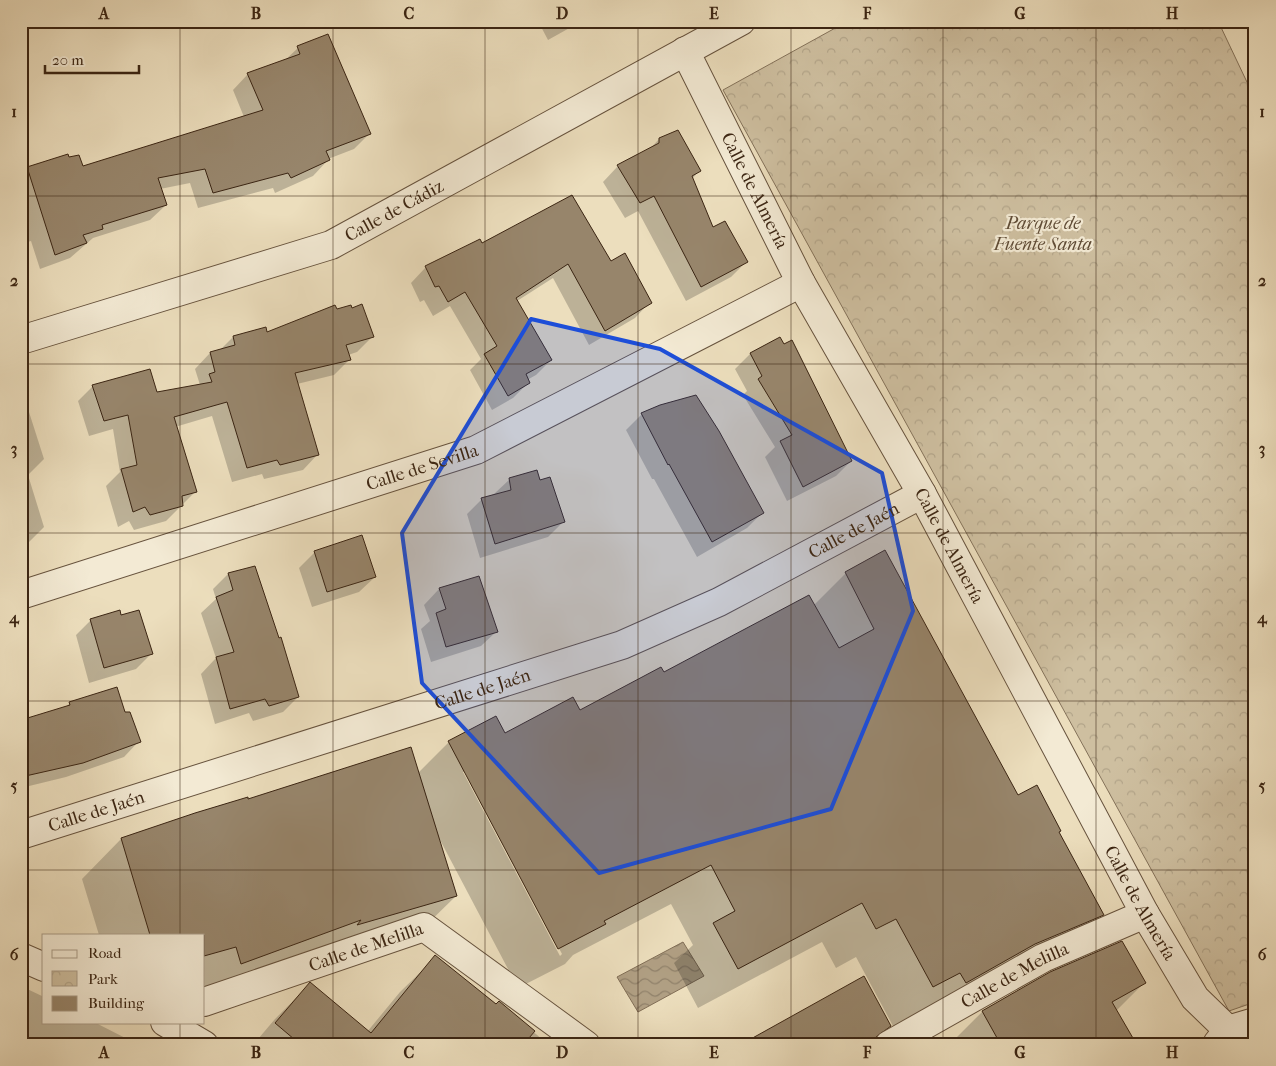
<svg xmlns="http://www.w3.org/2000/svg" width="1276" height="1066" font-family="'IM FELL French Canon',serif">
<style>
.park{fill:url(#park-crowns);stroke:#84725a}
.water{fill:url(#water-waves);stroke:#816e56}
.shadow{fill:#0003;fill-rule:evenodd}
.building{fill:#97856b;stroke:#3b2513}
.lines{fill:none;stroke-linecap:round;stroke-linejoin:round}
.minor-casing{stroke:#67533e;stroke-width:30}
.minor{stroke:#f3ead4;stroke-width:28}
.marked{fill:#1d4ed8;fill-opacity:0.2;stroke:#1d4ed8;stroke-width:4;stroke-linejoin:round}
.grid{fill:none;stroke:#3b2513;stroke-width:1;stroke-opacity:0.55}
.labels{text-anchor:middle;dominant-baseline:central;stroke-width:4.5;stroke-linejoin:round;paint-order:stroke}
.street-label{font-size:18px;fill:#3b2513;stroke:#f3ead4}
.park-label{font-size:18px;font-style:italic;fill:#604c36;stroke:#f3ead4}
.neatline{fill:none;stroke:#3b2513;stroke-width:2}
.grid-label{font-size:16px;text-anchor:middle;font-weight:bold;fill:#3b2513}
</style>
<defs>
<pattern id="park-crowns" width="20" height="18" patternUnits="userSpaceOnUse" patternTransform="scale(1.25)"><rect width="20" height="18" fill="#cebfa0"/><path d="M2 6a3 3 0 1 1 6 0M12 15a3 3 0 1 1 6 0" fill="none" stroke="#b2a489"/></pattern>
<pattern id="water-waves" width="16" height="10" patternUnits="userSpaceOnUse" patternTransform="scale(1.25)"><rect width="16" height="10" fill="#b09f83"/><path d="M0 5q4-4 8 0t8 0" fill="none" stroke="#90816a"/></pattern>
</defs>
<rect width="100%" height="100%" fill="#ecdebd"/>
<filter id="stains"><feTurbulence type="fractalNoise" baseFrequency=".004" numOctaves="4"/><feColorMatrix values="0 0 0 0 .2 0 0 0 0 .09 0 0 0 0 .02 0 0 0 .5 -.17"/></filter>
<radialGradient id="worn" r=".72"><stop offset=".6" stop-color="#630" stop-opacity="0"/><stop offset="1" stop-color="#630" stop-opacity=".3"/></radialGradient>
<path class="park" d="M848,21H1218L1255,99V1002L1229,1011L723,90Z"/>
<path class="water" d="M683,942L704,976L638,1012L617,977Z"/>
<path class="shadow" d="M538,21H582L548,40Z
M298,48L369,134L354,149L328,159V160L313,176L275,193L273,188L198,208L190,183L160,189L166,205L150,220L93,238L70,258L40,269L31,241L21,244V170L67,155L69,158L82,168L244,117L233,90L248,74L283,62Z
M659,139L699,171L692,179L712,228L746,262L731,277L686,301L638,211L625,218L603,182L618,166L649,150Z
M481,245L611,263L650,302L635,318L589,345L553,278L517,301L551,360L536,375L527,380L528,383L513,398L492,410L470,370L481,359L450,306L433,316L424,300L420,302L411,283L426,267Z
M266,333L372,337L357,352L348,355L349,360L334,375L297,384L318,454L303,470L264,479L262,474L232,482L212,416L175,427L195,492L166,521L134,530L129,521L118,527L106,486L120,472L113,429L89,436L78,401L93,386L156,393L200,385L195,369L210,353L219,351L233,337Z
M792,341L851,461L836,476L787,501L765,457L775,447L743,395L747,391L735,369L750,354L783,345Z
M660,406L762,513L747,528L697,557L654,479H652L626,430L642,414Z
M29,412L44,459L28,475L44,527L29,542L21,545V414Z
M510,479L539,481L563,522L548,537L480,558L467,514L482,499L494,494Z
M315,552L375,577L359,592L312,607L299,568Z
M846,573L1017,797L1058,833L1102,914L1063,954L926,1022L920,1011L893,1026L856,957L836,968L822,942L698,1008L674,963L693,945L671,904L573,955L565,964L518,988L439,838H438L456,896L416,935L204,1002V935H99L82,879L121,839L196,814L247,801L418,773L449,742L505,734L579,712L814,605ZM463,772H466L562,954L560,956Z
M228,574L298,697L283,712L253,721L249,713L215,724L201,674L216,658L201,613L216,599L213,589Z
M478,578L497,631L481,646L431,662L421,629L430,621L424,605L439,589Z
M91,620L152,653L136,669L89,683L76,635Z
M70,703L139,741L124,757L66,777L21,788V721L65,708Z
M436,957L496,1006L499,1003L549,1045H253L275,1019L310,984L367,1032L400,992Z
M1144,983L1116,1011L1135,1045H949L982,1012Z
M21,986L44,997V1022H94L139,1045H21Z"/>
<path class="building" d="M328,34L371,134L326,151L330,160L291,178L288,173L213,193L205,169L158,178L167,205L102,225L103,229L83,235L87,243L55,255L27,167L68,154L69,157L79,155L83,166L263,110L247,73L300,54L297,46Z
M678,130L701,171L692,176L713,227L725,221L748,262L701,287L654,196L640,203L617,165L659,143V138Z
M572,195L611,261L625,253L652,303L605,331L568,264L516,298L552,360L526,374L530,383L508,396L484,354L497,346L465,292L448,302L439,286L435,287L425,266L480,239L482,243Z
M362,304L374,337L346,345L351,360L295,373L319,455L280,465L277,460L247,468L227,402L174,417L197,492L182,496L183,506L150,515L145,507L133,512L121,469L137,465L128,415L104,421L92,385L150,369L157,392L212,382L209,374L215,372L210,352L235,345L233,336L266,327L267,332L335,305L337,309L351,305L352,308Z
M780,337L784,344L792,340L852,461L803,487L780,441L792,435L758,379L762,376L750,353Z
M696,395L719,431L764,513L712,542L669,464L668,465L641,413L660,405Z
M537,470L540,480L550,477L565,522L495,544L481,498L511,490L509,478Z
M362,535L376,577L327,592L314,551Z
M885,550L1018,795L1037,785L1061,831L1059,832L1104,915L1035,944L966,983L960,973L933,987L896,919L876,929L862,903L738,969L713,923L735,911L711,865L604,921L606,924L558,949L448,741L496,716L505,733L573,697L580,710L661,667L664,672L809,595L839,648L874,629L845,572Z
M255,566L279,638L281,637L299,697L269,706L265,699L230,709L216,657L234,652L216,597L233,590L228,573Z
M479,576L498,632L446,647L436,613L446,609L439,588Z
M120,610L121,615L139,610L153,654L104,668L90,619Z
M117,687L125,712H130L141,742L83,763L21,777V720L70,705L69,702Z
M411,747L457,896L357,925L361,920L241,964L236,947L204,956V935H150L121,838L195,813L248,797V799Z
M1122,941L1146,983L1112,1002L1137,1045H1001L982,1011L1050,972Z
M435,955L496,1004L499,1001L535,1031L523,1045H301L275,1023L310,982L371,1033Z
M864,976L891,1026L876,1037L873,1045H740Z"/>
<g class="lines">
<defs>
<g id="minor">
<path id="s1" d="M685,51L801,283L922,494L1145,914L1195,998L1228,1030"/>
<path id="s2" d="M21,340L331,245L741,21"/>
<path id="s3" d="M21,595L476,450L801,283"/>
<path id="s4" d="M21,835L622,645L719,602L922,494"/>
<path d="M21,957L44,967"/>
<path id="s5" d="M204,1002L424,927L586,1045"/>
<path d="M165,1022L204,1045"/>
<path d="M1217,1044L1228,1030L1255,1022"/>
<path id="s6" d="M889,1045L1043,958L1145,914"/>
</g>
</defs>
<use href="#minor" class="minor-casing"/>
<use href="#minor" class="minor"/>
</g>
<path class="marked" d="M531,319L660,349L882,473L913,611L831,809L599,873L422,683L402,533Z"/>
<path class="grid" d="M180,21V935M333,21V1045M485,21V1045M638,21V1045M791,21V1045M943,21V1045M1096,21V1045M21,196H1255M21,364H1255M21,533H1255M21,701H1255M21,870H1255M180,1022V1045"/>
<g class="labels">
<g class="street-label">
<text stroke="none"><textPath href="#s1" startOffset="156">Calle de Almería</textPath></text>
<text stroke="none"><textPath href="#s2" startOffset="396">Calle de Cádiz</textPath></text>
<text stroke="none"><textPath href="#s3" startOffset="421">Calle de Sevilla</textPath></text>
<text stroke="none"><textPath href="#s4" startOffset="889">Calle de Jaén</textPath></text>
<text stroke="none"><textPath href="#s1" startOffset="561">Calle de Almería</textPath></text>
<text stroke="none"><textPath href="#s4" startOffset="484">Calle de Jaén</textPath></text>
<text stroke="none"><textPath href="#s4" startOffset="79">Calle de Jaén</textPath></text>
<text stroke="none"><textPath href="#s1" startOffset="966">Calle de Almería</textPath></text>
<text stroke="none"><textPath href="#s5" startOffset="171">Calle de Melilla</textPath></text>
<text stroke="none"><textPath href="#s6" startOffset="144">Calle de Melilla</textPath></text>
</g>
<g class="park-label">
<text x="1043" y="223">Parque de<tspan x="1043" dy="21">Fuente Santa</tspan></text>
</g>
</g>
<rect width="1276" height="1066" fill="none" stroke="#ecdebd" stroke-width="55"/>
<rect x="42" y="934" width="162" height="90" fill="#f3ead4" stroke="#a99b87"/>
<rect x="52" y="950" width="25" height="8" fill="#f3ead4" stroke="#a99b87"/>
<text x="88" y="958" font-size="15" fill="#3b2513">Road</text>
<rect x="52" y="971" width="25" height="15" fill="url(#park-crowns)" stroke="#a99b87"/>
<text x="88" y="984" font-size="15" fill="#3b2513">Park</text>
<rect x="52" y="996" width="25" height="15" fill="#97856b" stroke="#a99b87"/>
<text x="88" y="1008" font-size="15" fill="#3b2513">Building</text>
<path d="M45 65v8h94v-8" fill="none" stroke="#3b2513" stroke-width="2.5"/>
<text x="52" y="65" font-size="15" fill="#3b2513" stroke="#f3ead4" stroke-width="4" paint-order="stroke">20 m</text>
<rect x="28" y="28" width="1220" height="1010" class="neatline"/>
<g class="grid-label">
<text x="104" y="19">A</text>
<text x="256" y="19">B</text>
<text x="409" y="19">C</text>
<text x="562" y="19">D</text>
<text x="714" y="19">E</text>
<text x="867" y="19">F</text>
<text x="1020" y="19">G</text>
<text x="1172" y="19">H</text>
<text x="14" y="117">1</text>
<text x="1262" y="117">1</text>
<text x="14" y="286">2</text>
<text x="1262" y="286">2</text>
<text x="14" y="454">3</text>
<text x="1262" y="454">3</text>
<text x="14" y="623">4</text>
<text x="1262" y="623">4</text>
<text x="14" y="791">5</text>
<text x="1262" y="791">5</text>
<text x="14" y="960">6</text>
<text x="1262" y="960">6</text>
<text x="104" y="1058">A</text>
<text x="256" y="1058">B</text>
<text x="409" y="1058">C</text>
<text x="562" y="1058">D</text>
<text x="714" y="1058">E</text>
<text x="867" y="1058">F</text>
<text x="1020" y="1058">G</text>
<text x="1172" y="1058">H</text>
</g>
<rect width="100%" height="100%" filter="url(#stains)"/>
<rect width="100%" height="100%" fill="url(#worn)"/>
</svg>
